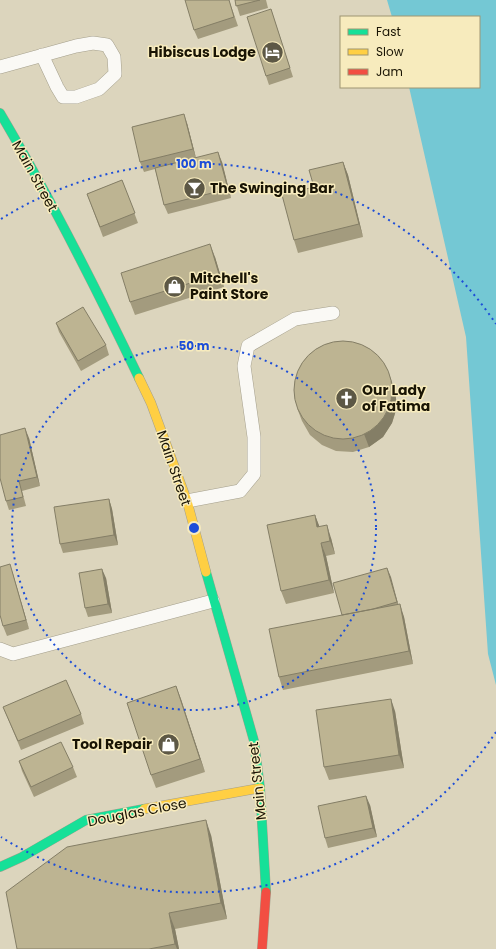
<svg xmlns="http://www.w3.org/2000/svg" width="496" height="949" font-family="Poppins,sans-serif">
<style>
.water{fill:#74c8d4}
.lines{fill:none;stroke-linecap:round;stroke-linejoin:round}
.lane-casing{stroke:#a49f8c;stroke-width:14}
.fast-casing{stroke:#a49f8c;stroke-width:10}
.slow-casing{stroke:#a49f8c;stroke-width:10}
.jam-casing{stroke:#a49f8c;stroke-width:10}
.lane{stroke:#faf9f5;stroke-width:13}
.fast{stroke:#16e098;stroke-width:9}
.slow{stroke:#ffcf43;stroke-width:9}
.jam{stroke:#f24e42;stroke-width:9}
.wall{fill:#a39b7e}
.shaded-wall{fill:#847e66}
.building{fill:#bdb492;stroke:#847e66}
.ring{fill:none;stroke:#1d4ed8;stroke-width:2;stroke-dasharray:2 4}
.labels{text-anchor:middle;dominant-baseline:central;stroke-width:3;stroke-linejoin:round;paint-order:stroke}
.poi-label{font-size:14px;font-weight:bold;fill:#191404;stroke:#f7ebbd;text-anchor:start}
.street-label{font-size:14px;fill:#191404;stroke:#f7ebbd}
.centre{fill:#1d4ed8;stroke:#f7ebbd;stroke-width:2}
.ring-label{font-size:12px;text-anchor:middle;font-weight:bold;fill:#1d4ed8;stroke:#f7ebbd;stroke-width:3;stroke-linejoin:round;paint-order:stroke}
</style>
<rect width="100%" height="100%" fill="#dcd5bd"/>
<path class="water" d="M387,0H496V685L488,654L466,337L409,87H479V17H392Z"/>
<g class="lines">
<defs>
<path id="lane" d="M0,67L76,46L93,43L107,45L114,57L115,74L99,89L76,97H63L57,87L42,55
M187,501L240,491L254,474V437L244,366L248,346L295,319L333,313
M0,649L13,654L213,601"/>
<path id="fast" d="M0,113C51,199 96,288 139,378
M206,572L254,741L260,788L266,892
M0,867L22,857L86,820L144,809"/>
<path id="slow" d="M139,378L151,403L187,501L206,572
M144,809L260,788"/>
<path id="jam" d="M262,949L266,892"/>
</defs>
<use href="#lane" class="lane-casing"/>
<use href="#fast" class="fast-casing"/>
<use href="#slow" class="slow-casing"/>
<use href="#jam" class="jam-casing"/>
<use href="#lane" class="lane"/>
<use href="#fast" class="fast"/>
<use href="#slow" class="slow"/>
<use href="#jam" class="jam"/>
</g>
<path class="wall" d="M229,0L238,26L198,39L194,30Z
M235,0H266L268,8L240,16Z
M271,9L293,77L269,85L266,76Z
M187,123L196,158L222,162L231,198L168,214L164,205L155,169L144,172L140,162Z
M343,162L348,175L363,237L298,253L294,240L314,187Z
M122,180L138,223L103,237L87,194Z
M215,257L224,287L135,315L130,302Z
M56,323L106,345L109,355L81,371L59,332Z
M395,390L397,407L392,423L383,437L369,447L353,452L336,451L322,445L310,435L302,421L297,408Z
M29,438L40,486L22,491L26,506L9,510L6,501Z
M109,499L112,509L118,545L63,553L60,544Z
M315,515L319,526L331,538L335,554L326,556L334,593L286,604L281,591Z
M387,568L398,604L404,617L413,664L283,690L279,677L342,615Z
M13,574L29,629L7,636L3,626Z
M106,578L112,613L88,617L85,608Z
M176,686L205,772L156,788L151,775Z
M3,707L81,714L84,724L21,750Z
M395,711L404,768L329,780L324,767Z
M19,761L73,767L77,777L34,797L22,771Z
M370,805L377,837L328,848L325,838Z
M211,835L227,919L175,929L179,949H17Z"/>
<path class="shaded-wall" d="M184,114L187,123L196,158L193,149Z
M218,152L222,162L231,198L228,189Z
M343,162L348,175L363,237L359,224Z
M210,244L215,257L224,287L219,274Z
M390,377L395,390L397,407L392,423L383,437L369,447L364,434Z
M25,428L29,438L40,486L37,477Z
M109,499L112,509L118,545L114,535Z
M315,515L320,528L317,527Z
M327,525L331,538L335,554L330,541Z
M321,543L326,556L334,593L329,580Z
M10,564L13,574L29,629L26,620Z
M387,568L391,577L400,611L397,602Z
M102,569L106,578L112,613L108,604Z
M400,604L404,617L413,664L409,651Z
M176,686L181,699L205,772L200,759Z
M391,699L395,711L404,768L399,755Z
M366,796L370,805L377,837L373,828Z
M206,820L211,835L227,919L221,903Z
M169,913L175,929L179,949H177L175,944Z"/>
<path class="building" d="M185,0H229L234,17L194,30Z
M235,0H260L236,6Z
M271,9L290,68L266,76L247,17Z
M184,114L193,149L140,162L132,127Z
M218,152L228,189L164,205L155,168Z
M343,162L359,224L294,240L282,195L314,187L309,170Z
M122,180L135,213L100,227L87,194Z
M210,244L219,274L130,302L121,273Z
M83,307L106,345L78,361L56,323Z
M294 390a49 49 0 1 1 98 0a49 49 0 1 1-98 0Z
M25,428L37,477L19,481L23,497L6,501L0,478V435Z
M109,499L114,535L60,544L54,507Z
M315,515L317,527L327,525L330,541L321,543L329,580L281,591L267,525Z
M10,564L26,620L3,626L0,615V567Z
M387,568L397,602L373,609L342,615L333,583Z
M102,569L108,604L85,608L79,573Z
M400,604L409,651L279,677L269,629Z
M66,680L81,714L18,741L3,707Z
M176,686L200,759L151,775L127,703Z
M391,699L399,755L324,767L316,710Z
M61,742L73,767L31,787L19,761Z
M366,796L373,828L325,838L318,806Z
M206,820L221,903L169,913L175,944L149,949H17L6,892L67,847Z"/>
<g class="ring">
<circle cx="194" cy="528" r="182"/>
<path d="M496 732A364 364 0 0 1 1 837M1 219A364 364 0 0 1 496 324"/>
</g>
<defs>
<symbol id="hotel-disc" viewBox="-11 -11 22 22"><circle r="9.5" fill="#5d5845" stroke="#f7ebbd"/><path d="M-6-4.5h1.5V1H6V5H4.5V3h-9V5H-6ZM-4 0a1.8 1.8 0 1 1 3.6 0ZM.5 0V-2.5h3Q6-2.5 6 0Z" fill="#fff"/></symbol>
<symbol id="bar-disc" viewBox="-11 -11 22 22"><circle r="9.5" fill="#5d5845" stroke="#f7ebbd"/><path d="M-6-5H6L.8 .8V4.5H3.5V6h-7V4.5H-.8V.8Z" fill="#fff"/></symbol>
<symbol id="shop-disc" viewBox="-11 -11 22 22"><circle r="9.5" fill="#5d5845" stroke="#f7ebbd"/><path d="M-5-2.5h2.3a2.7 3.5 0 0 1 5.4 0H5L5.5 6h-11ZM-1.5-2.5h3a1.5 2.3 0 0 0-3 0Z" fill="#fff"/></symbol>
<symbol id="church-disc" viewBox="-11 -11 22 22"><circle r="9.5" fill="#5d5845" stroke="#f7ebbd"/><path d="M-1.2-6h2.4v3.5h3.3v2.4h-3.3V6h-2.4V-.1h-3.3v-2.4h3.3Z" fill="#fff"/></symbol>
</defs>
<g fill-rule="evenodd">
<use href="#hotel-disc" x="260" y="40" width="25" height="25"/>
<use href="#bar-disc" x="182" y="176" width="25" height="25"/>
<use href="#shop-disc" x="162" y="274" width="25" height="25"/>
<use href="#church-disc" x="334" y="386" width="25" height="25"/>
<use href="#shop-disc" x="156" y="732" width="25" height="25"/>
</g>
<g class="labels">
<g class="poi-label">
<text x="256" y="52" text-anchor="end">Hibiscus Lodge</text>
<text x="210" y="188">The Swinging Bar</text>
<text x="190" y="278">Mitchell's<tspan x="190" dy="16">Paint Store</tspan></text>
<text x="362" y="390">Our Lady<tspan x="362" dy="16">of Fatima</tspan></text>
<text x="152" y="744" text-anchor="end">Tool Repair</text>
</g>
<g class="street-label">
<text transform="translate(35 176) rotate(61)">Main Street</text>
<text transform="translate(174 468) rotate(71)">Main Street</text>
<text transform="translate(257 781) rotate(-96)">Main Street</text>
<text transform="translate(137 812) rotate(-11)">Douglas Close</text>
</g>
</g>
<circle cx="194" cy="528" r="6" class="centre"/>
<g class="ring-label">
<text x="194" y="168">100 m</text>
<text x="194" y="350">50 m</text>
</g>
<rect x="340" y="16" width="140" height="72" fill="#f7ebbd" stroke="#9e9573"/>
<rect x="348" y="29" width="20" height="6" fill="#16e098" stroke="#9e9573"/>
<text x="376" y="36" font-size="12" fill="#191404">Fast</text>
<rect x="348" y="49" width="20" height="6" fill="#ffcf43" stroke="#9e9573"/>
<text x="376" y="56" font-size="12" fill="#191404">Slow</text>
<rect x="348" y="69" width="20" height="6" fill="#f24e42" stroke="#9e9573"/>
<text x="376" y="76" font-size="12" fill="#191404">Jam</text>
</svg>
